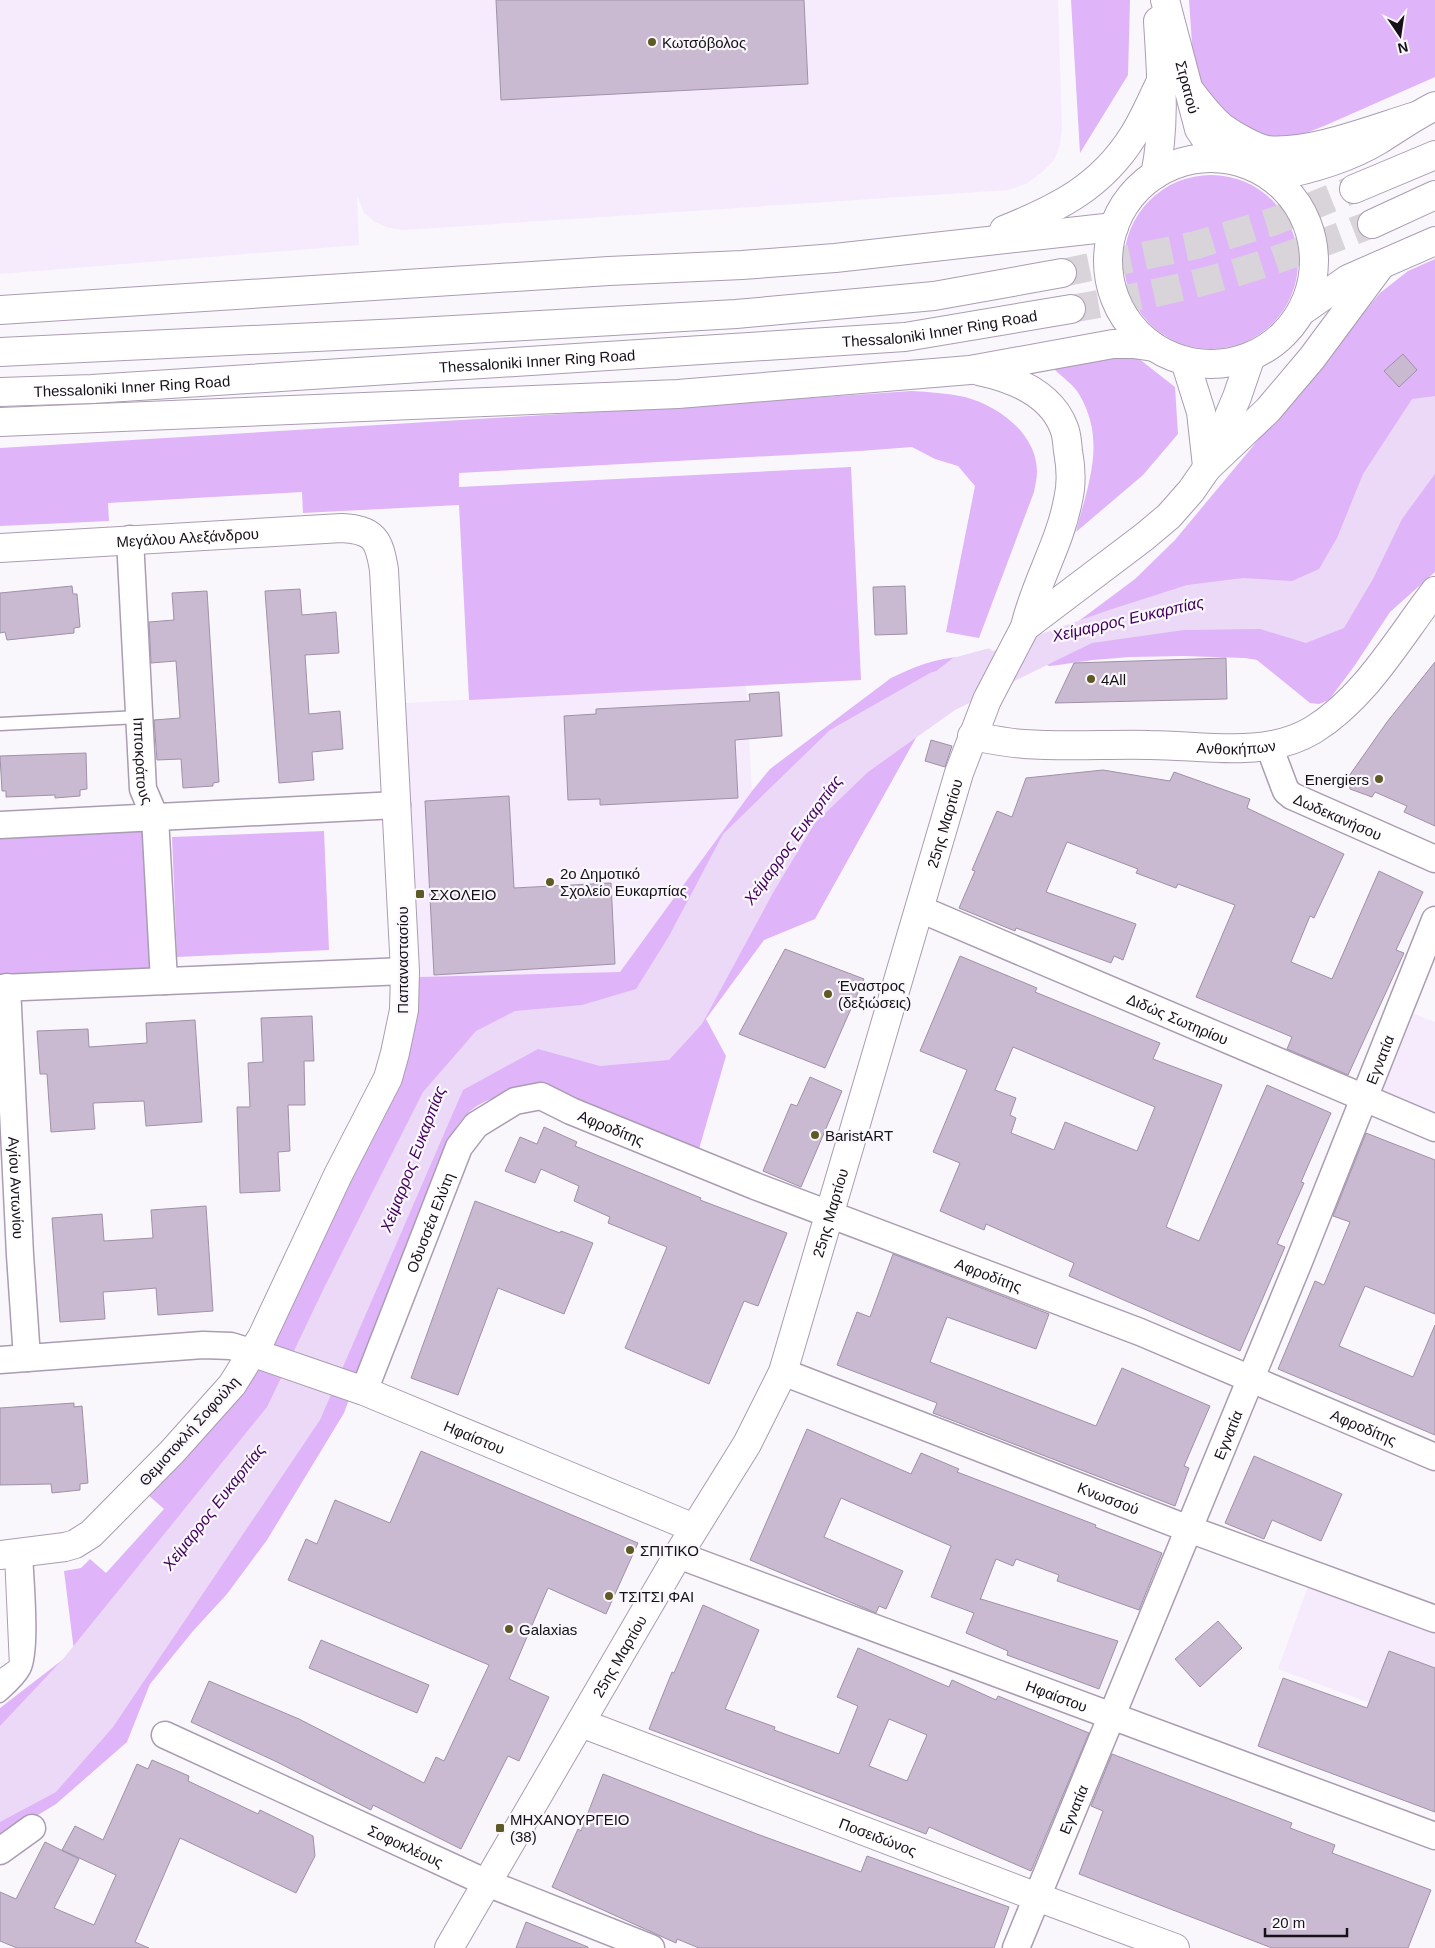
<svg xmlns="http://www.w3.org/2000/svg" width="1435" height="1948" font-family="Arial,sans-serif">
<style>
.built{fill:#f6eafd}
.green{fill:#dfb4f8}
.water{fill:#ecd9f7}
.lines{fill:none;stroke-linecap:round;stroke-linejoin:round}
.stream{stroke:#ecd9f7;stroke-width:9}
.building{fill:#c9bad1;stroke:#9f91a8;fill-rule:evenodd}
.trunk-tunnel{stroke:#d8d4da;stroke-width:28;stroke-dasharray:28 14;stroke-linecap:butt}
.service-casing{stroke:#aa9cb2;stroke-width:15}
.pedestrian-casing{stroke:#aa9cb2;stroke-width:22}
.minor-casing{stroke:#aa9cb2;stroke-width:29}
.tertiary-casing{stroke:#aa9cb2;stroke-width:30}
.secondary-casing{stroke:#aa9cb2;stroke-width:30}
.trunk-casing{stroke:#aa9cb2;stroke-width:30}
.service{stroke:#fff;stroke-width:12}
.pedestrian{stroke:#fff;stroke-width:20}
.minor{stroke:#fff;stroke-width:26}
.tertiary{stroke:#fff;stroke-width:28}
.secondary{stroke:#fff;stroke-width:28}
.trunk{stroke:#fff;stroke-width:28}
.poi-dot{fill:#5e5925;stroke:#faf7fc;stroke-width:2}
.labels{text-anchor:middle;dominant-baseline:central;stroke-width:4.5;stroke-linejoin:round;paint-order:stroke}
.poi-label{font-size:15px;fill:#161119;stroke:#faf7fc;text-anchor:start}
.street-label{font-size:15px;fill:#161119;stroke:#faf7fc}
.water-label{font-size:16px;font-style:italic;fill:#42005b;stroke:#faf7fc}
</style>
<rect width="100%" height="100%" fill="#faf7fc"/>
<path class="built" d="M0,0H1058L1062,129L1060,145L1054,160L1041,173L1026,184L1008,190L405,230L389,228L375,222L364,213L357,195L359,245L0,274Z
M746,685L752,791L620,972L418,977L405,703Z
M1414,1014L1435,1022V1114L1382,1092Z
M1310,1581L1435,1628V1727L1278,1669Z"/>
<path class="green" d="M1071,0H1130L1128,75L1080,153Z
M1189,0H1435V77L1324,126L1296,137L1265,138L1219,113L1194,73Z
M1124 262a87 87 0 1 1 174 0a87 87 0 1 1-174 0Z
M1435,259V572L1390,612L1355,665L1329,700L1319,704L1310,703L1257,660L1245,658L1183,656L1130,657L1093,660L1058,665L1049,666L1045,664L1072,626L1135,579L1175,540L1380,293L1408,271Z
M1129,351L1175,387L1178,434L1143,475L1076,532C1088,483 1107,442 1079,394C1074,385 1062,377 1054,369Z
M911,391C929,392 947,393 965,397C999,406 1037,434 1037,472C1037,479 1035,485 1034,492L979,638L946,632L975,486L958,466L935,459L912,447L860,451L459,473V487L851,467L861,680L469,700L459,505L303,513L302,492L108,503L109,521L0,526V448L677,407Z
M961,657L815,919L764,940L706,1019L726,1056L699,1149L541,1083C521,1090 490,1096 474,1108C455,1122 446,1146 436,1167L344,1413L267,1540L227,1594L193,1631L150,1684L127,1742L56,1804L0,1838V1708L74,1651L64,1571L81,1568L90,1559L106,1573L164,1509L148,1495L243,1388L418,977L620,972L752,791L770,769L891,678C914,667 935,658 961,657Z
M144,823L153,970L0,976V831Z
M324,831L329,950L177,957L172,837Z"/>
<path class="water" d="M1435,396V474L1402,519L1373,579L1344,628L1306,643L1260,629L1184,630L1092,643L955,710L868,772L815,823L774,891L702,1024L669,1060L600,1066L538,1049L463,1090L320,1420L113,1727L56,1792L0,1822V1726L63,1659L267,1407L325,1286L423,1092L476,1031L515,1011L582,1005L636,989L669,936L723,834L830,730L930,673L1109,610L1187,585L1243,578L1292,581L1319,569L1337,538L1363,474L1412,399Z"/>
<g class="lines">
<path class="stream" d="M941,673L955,662L988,653"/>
</g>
<path class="building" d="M496,0H804L808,84L501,100Z
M1403,354L1417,370L1399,387L1384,371Z
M72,586L73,594H77L80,627L74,628V633L7,640L5,632L0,633V593Z
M905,586L907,634L875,635L873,587Z
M300,589L302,615L336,612L339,653L305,655L309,714L340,711L343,749L312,752L314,780L279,783L265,591Z
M207,591L219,782L213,783V786L183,788L181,759L157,760L154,720L180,718L176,661L151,663L149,622L174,620L172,593Z
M1226,658L1227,699L1055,703L1074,663Z
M1435,662V826L1404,812L1407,806L1375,792L1372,797L1350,789L1349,776L1387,722Z
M779,692L782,736L735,740L738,798L600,805V799L568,800L564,716L596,714V709L750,701L749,694Z
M931,740L952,746L945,767L925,761Z
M86,753L87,789L80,790V796L55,798V795L6,797V791H2L0,756Z
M1103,770L1170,781L1174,772L1250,799L1247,808L1344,854L1314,918L1310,916L1291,962L1332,979L1379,871L1423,892L1396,950L1404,953L1348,1075L1287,1049L1292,1037L1196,997L1235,905L1178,884L1176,888L1136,873L1138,869L1067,842L1046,892L1136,924L1123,960L1114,956L1111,963L1016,928L1015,931L959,908L975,871L972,870L997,811L1012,817L1026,778Z
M509,796L514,888L611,883L615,964L434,975L425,801Z
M785,949L864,979L825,1068L739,1034Z
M960,956L1037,988L1035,992L1160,1043L1153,1059L1222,1085L1166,1227L1199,1241L1267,1085L1331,1113L1301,1182L1304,1183L1277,1244L1285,1247L1240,1351L1069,1276L1074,1263L986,1224L984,1230L940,1211L960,1163L933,1152L967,1070L920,1051ZM1013,1047L1155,1107L1137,1151L1065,1122L1054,1150L1011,1133L1016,1118L1010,1115L1016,1098L995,1090Z
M312,1016L314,1061H304L305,1105H288L290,1151L278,1152L280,1191L240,1193L237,1107H250L248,1063L263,1062L261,1018Z
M195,1020L202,1122L146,1126L144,1101L93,1103L95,1129L51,1132L47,1074H40L37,1031L88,1029L89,1047L147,1043L146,1023Z
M810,1077L842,1091L801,1187L763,1171L791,1104L797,1106Z
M544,1127L577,1142L575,1146L701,1198L700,1200L787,1233L758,1306L744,1301L709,1384L625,1348L667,1247L608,1223L610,1217L574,1201L579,1186L541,1169L535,1183L505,1171L520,1137L537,1144Z
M1366,1133L1435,1160V1314L1365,1286L1339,1346L1413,1377L1435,1325V1435L1278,1369L1315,1281L1324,1285L1350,1222L1333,1216Z
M475,1201L560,1233L561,1231L593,1243L564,1314L498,1288L458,1395L411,1378Z
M206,1206L213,1311L158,1315L156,1288L133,1290L103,1292L105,1319L60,1322L52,1218L102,1214L104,1241L153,1238L151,1210Z
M893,1254L1049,1314L1036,1349L947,1317L930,1362L1096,1426L1122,1368L1210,1406L1184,1466L1189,1468L1175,1506L933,1413L937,1403L837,1365L857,1312L870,1317Z
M74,1403V1407L82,1406L88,1483L80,1484V1490L52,1493L51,1484L0,1485V1408Z
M807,1429L911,1474L921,1453L959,1469L957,1472L1096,1525L1095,1527L1162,1553L1139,1610L1057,1581L1059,1575L1016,1559L1013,1566L996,1559L980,1600L981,1599L1118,1641L1099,1689L1007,1655L1008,1651L966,1633L974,1613L931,1597L951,1546L841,1498L824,1537L903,1571L886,1609L879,1606L876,1613L750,1560Z
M421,1451L638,1543L606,1614L548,1588L509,1679L549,1697L519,1761L508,1756L461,1849L373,1805L371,1810L277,1762L191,1722L209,1681L299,1719L424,1783L436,1757L444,1761L489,1665L288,1580L306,1539L317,1544L335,1500L390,1523Z
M1254,1456L1342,1494L1321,1541L1272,1520L1264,1539L1225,1523Z
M703,1605L759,1630L725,1709L775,1727L774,1730L839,1754L858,1706L837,1697L858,1648L949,1687L952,1680L996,1700L998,1696L1089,1733L1031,1871L929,1827L926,1834L649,1729L672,1672L674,1673ZM889,1719L927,1735L907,1781L869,1766Z
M1218,1621L1242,1648L1200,1687L1175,1659Z
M321,1640L429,1685L417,1713L309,1668Z
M1389,1651L1435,1668V1812L1258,1746L1283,1678L1367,1708Z
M1112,1754L1292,1823L1290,1828L1335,1845L1332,1853L1431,1890L1408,1948H1272L1079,1874L1103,1811L1091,1806Z
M152,1760L189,1776L188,1781L235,1803L258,1814L260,1810L313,1836L315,1856L296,1893L180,1838L135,1942L149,1948H17L0,1941V1892L16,1899L45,1842L79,1859L54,1908L94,1925L116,1875L62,1850L75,1826L103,1840L137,1764L148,1769Z
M603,1774L757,1834L861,1872L867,1856L1009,1907L994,1948H699L677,1939L676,1943L552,1887L578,1829L581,1831Z
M526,1922L588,1947V1948H516Z"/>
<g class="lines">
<path class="trunk-tunnel" d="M1062,273L1196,245L1275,221L1354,189
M1071,309C1123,300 1174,290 1224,276C1274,262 1323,243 1372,224"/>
<defs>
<path id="service" d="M0,724L139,717
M0,1696C9,1688 18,1681 24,1670C34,1650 27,1579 26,1553"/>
<path id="pedestrian" d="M0,1681L20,1667L15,1554"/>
<g id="minor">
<path id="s1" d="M130,539L143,789L155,817L164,981"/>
<path id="s2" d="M1269,746L1286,791L1292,796L1435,859"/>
<path d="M0,825L397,805"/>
<path id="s3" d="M920,909L1435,1128"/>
<path id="s4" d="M7,987L20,1255L27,1358"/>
<path d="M0,988L405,971"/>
<path d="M0,1360L203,1345L231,1346L254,1353"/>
<path id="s5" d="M783,1372L1189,1529L1435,1619"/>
<path id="s6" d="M364,1391L459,1147L476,1125L515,1101L541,1096L571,1111L755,1186L1140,1332L1435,1457"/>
<path id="s7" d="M678,1555L1435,1836"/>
<path id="s8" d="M165,1735L487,1883L651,1948"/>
<path d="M0,1851L32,1828"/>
<path id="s9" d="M1016,1948L1298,1264L1435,920"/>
</g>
<g id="tertiary">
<path id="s10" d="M0,548L342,528C374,530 379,539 384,570L405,971L404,1010L395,1053L388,1078L338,1175L262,1337L232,1385L172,1452L91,1534L75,1544L65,1547L0,1555"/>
<path id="s11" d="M972,736C989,739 1007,743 1024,744C1066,747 1108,744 1150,745C1203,745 1265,759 1313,730C1366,697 1398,639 1435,591"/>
<path id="s12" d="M254,1353L364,1391L694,1528"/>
<path id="s13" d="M581,1723L1037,1897L1175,1948"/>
</g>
<g id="secondary">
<path id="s14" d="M1165,0L1199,129L1209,144L1231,160"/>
<circle cx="1211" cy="261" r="103"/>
<path d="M1155,175C1166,124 1161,73 1158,21"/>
<path d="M1185,361L1201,412L1207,466"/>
<path id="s15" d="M449,1948L678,1555L747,1444L783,1372L959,773L987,700L1025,627L1144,537L1169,516L1191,491L1207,468L1237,397L1251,356"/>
</g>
<g id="trunk">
<path d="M1187,87C1198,101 1209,117 1223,128C1233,135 1255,148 1267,150C1312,154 1373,129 1416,116"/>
<path d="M1271,177C1309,170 1346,160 1379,140C1398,128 1415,116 1435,106"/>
<path d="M1354,189L1435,155"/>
<path d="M1372,224L1435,195"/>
<path d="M1004,230C1058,208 1101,187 1133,136C1144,119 1152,99 1161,81"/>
<path d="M0,310L609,271L742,265L835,258L1114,227"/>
<path d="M1302,311L1348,279L1435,241"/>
<path d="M0,352L400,333L736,314L934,296L1062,273"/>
<path d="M979,371C1012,378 1051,393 1064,428C1067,435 1067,443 1068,451C1071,467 1072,484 1068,500C1060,544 1035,583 1025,627"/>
<path id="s16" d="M0,392L92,389L905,337L1071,309"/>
<path d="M0,422L678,394L970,370L1113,344H1133L1154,347"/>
<path d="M1207,468L1268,410L1312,358L1381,265"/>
</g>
</defs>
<use href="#service" class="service-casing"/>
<use href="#pedestrian" class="pedestrian-casing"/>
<use href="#minor" class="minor-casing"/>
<use href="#tertiary" class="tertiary-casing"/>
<use href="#secondary" class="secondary-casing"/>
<use href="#trunk" class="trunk-casing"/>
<use href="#service" class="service"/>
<use href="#pedestrian" class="pedestrian"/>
<use href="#minor" class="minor"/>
<use href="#tertiary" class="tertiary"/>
<use href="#secondary" class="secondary"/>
<use href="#trunk" class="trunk"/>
</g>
<g class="poi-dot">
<circle cx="652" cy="42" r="5"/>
<circle cx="1091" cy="679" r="5"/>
<circle cx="1379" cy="779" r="5"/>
<circle cx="550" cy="882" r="5"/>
<rect x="415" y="889" width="10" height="10" rx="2.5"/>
<circle cx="828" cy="994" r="5"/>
<circle cx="815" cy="1135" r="5"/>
<circle cx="630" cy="1550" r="5"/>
<circle cx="609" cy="1596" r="5"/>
<circle cx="509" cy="1629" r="5"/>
<rect x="495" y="1823" width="10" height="10" rx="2.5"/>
</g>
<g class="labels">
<g class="poi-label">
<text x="662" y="42">Κωτσόβολος</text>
<text x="1101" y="679">4All</text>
<text x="1369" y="779" text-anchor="end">Energiers</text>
<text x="560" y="873">2ο Δημοτικό<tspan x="560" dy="17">Σχολείο Ευκαρπίας</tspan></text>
<text x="430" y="894">ΣΧΟΛΕΙΟ</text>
<text x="838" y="985">Έναστρος<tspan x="838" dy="17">(δεξιώσεις)</tspan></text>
<text x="825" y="1135">BaristART</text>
<text x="640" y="1550">ΣΠΙΤΙΚΟ</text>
<text x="619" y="1596">ΤΣΙΤΣΙ ΦΑΙ</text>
<text x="519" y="1629">Galaxias</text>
<text x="510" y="1819">ΜΗΧΑΝΟΥΡΓΕΙΟ<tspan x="510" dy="17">(38)</tspan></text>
</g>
<g class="street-label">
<text stroke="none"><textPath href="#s14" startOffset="90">Στρατού</textPath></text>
<text stroke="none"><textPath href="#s16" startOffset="942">Thessaloniki Inner Ring Road</textPath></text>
<text stroke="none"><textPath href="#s16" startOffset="538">Thessaloniki Inner Ring Road</textPath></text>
<text stroke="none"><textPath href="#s16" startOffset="132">Thessaloniki Inner Ring Road</textPath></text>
<text stroke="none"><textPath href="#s10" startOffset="188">Μεγάλου Αλεξάνδρου</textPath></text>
<text stroke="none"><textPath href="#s11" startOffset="265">Ανθοκήπων</textPath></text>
<text stroke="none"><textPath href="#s1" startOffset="222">Ιπποκράτους</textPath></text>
<text stroke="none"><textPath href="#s2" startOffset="106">Δωδεκανήσου</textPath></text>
<text stroke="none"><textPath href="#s15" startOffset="1238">25ης Μαρτίου</textPath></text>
<text transform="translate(402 960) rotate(-90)">Παπαναστασίου</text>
<text stroke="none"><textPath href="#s3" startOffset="280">Διδώς Σωτηρίου</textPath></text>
<text stroke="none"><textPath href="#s9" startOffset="960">Εγνατία</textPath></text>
<text stroke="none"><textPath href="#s6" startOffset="439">Αφροδίτης</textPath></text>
<text stroke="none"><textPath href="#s4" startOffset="201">Αγίου Αντωνίου</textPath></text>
<text stroke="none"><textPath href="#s15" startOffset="832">25ης Μαρτίου</textPath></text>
<text stroke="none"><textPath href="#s6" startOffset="181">Οδυσσέα Ελύτη</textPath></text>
<text stroke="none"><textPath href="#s6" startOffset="844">Αφροδίτης</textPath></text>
<text stroke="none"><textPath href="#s6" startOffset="1249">Αφροδίτης</textPath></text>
<text transform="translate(189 1431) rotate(-48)">Θεμιστοκλή Σοφούλη</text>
<text stroke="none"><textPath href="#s9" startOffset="555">Εγνατία</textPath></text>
<text stroke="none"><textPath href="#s12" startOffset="236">Ηφαίστου</textPath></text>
<text stroke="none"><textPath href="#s5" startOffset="349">Κνωσσού</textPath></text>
<text stroke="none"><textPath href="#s15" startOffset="338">25ης Μαρτίου</textPath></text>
<text stroke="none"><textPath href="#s7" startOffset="404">Ηφαίστου</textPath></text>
<text stroke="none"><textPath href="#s9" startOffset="150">Εγνατία</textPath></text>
<text stroke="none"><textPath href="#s13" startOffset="318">Ποσειδώνος</textPath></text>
<text stroke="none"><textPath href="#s8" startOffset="265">Σοφοκλέους</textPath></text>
</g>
<g class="water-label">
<text transform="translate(1128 619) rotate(-13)">Χείμαρρος Ευκαρπίας</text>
<text transform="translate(793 840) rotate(-54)">Χείμαρρος Ευκαρπίας</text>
<text transform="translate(413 1159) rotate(-69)">Χείμαρρος Ευκαρπίας</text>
<text transform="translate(214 1507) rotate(-52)">Χείμαρρος Ευκαρπίας</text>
</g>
</g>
<g transform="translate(1400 35) rotate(167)" stroke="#faf7fc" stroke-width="4" paint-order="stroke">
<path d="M0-4L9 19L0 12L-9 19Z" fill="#161119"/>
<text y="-8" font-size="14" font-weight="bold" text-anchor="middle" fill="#161119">N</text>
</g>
<path d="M1265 1928v8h82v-8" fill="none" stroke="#161119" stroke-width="2.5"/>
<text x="1272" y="1928" font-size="15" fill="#161119" stroke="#faf7fc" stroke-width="4" paint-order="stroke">20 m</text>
</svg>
